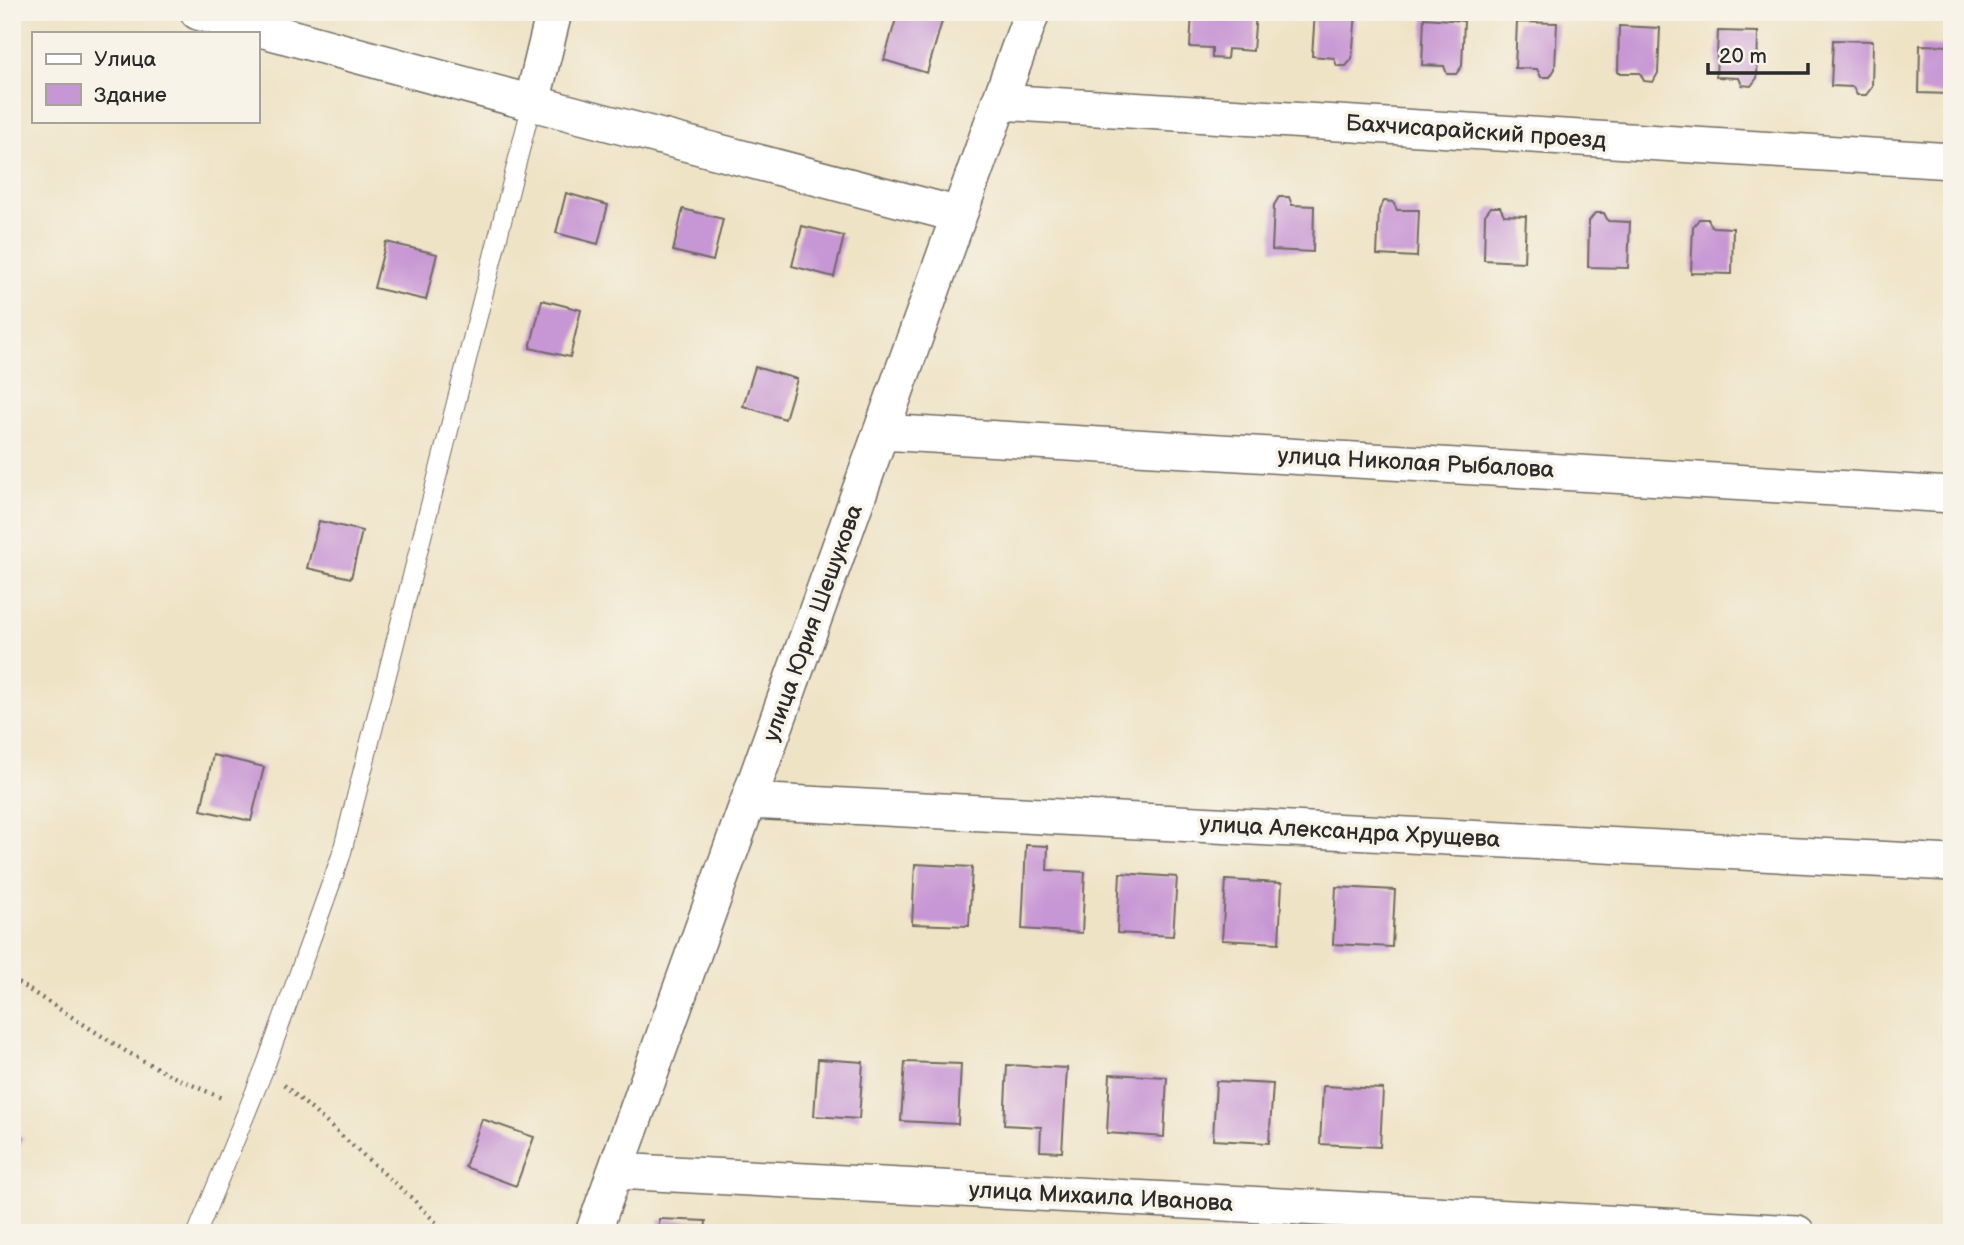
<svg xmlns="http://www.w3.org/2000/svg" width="1964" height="1245" font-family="'Balsamiq Sans',sans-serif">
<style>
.building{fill:#c796d4}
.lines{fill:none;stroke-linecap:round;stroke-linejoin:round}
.service-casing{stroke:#706b61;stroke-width:20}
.minor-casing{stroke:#706b61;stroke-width:38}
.path{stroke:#706b61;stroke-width:4.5;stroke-dasharray:2 5;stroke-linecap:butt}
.service{stroke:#fff;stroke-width:18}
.minor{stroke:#fff;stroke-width:35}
.labels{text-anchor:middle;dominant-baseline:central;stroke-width:7;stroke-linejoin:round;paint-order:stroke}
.street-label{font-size:23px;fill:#2b2b2b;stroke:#f7f3e8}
</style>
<rect width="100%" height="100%" fill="#f7f3e8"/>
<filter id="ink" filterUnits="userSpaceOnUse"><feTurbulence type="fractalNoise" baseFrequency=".0143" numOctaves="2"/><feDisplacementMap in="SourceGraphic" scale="14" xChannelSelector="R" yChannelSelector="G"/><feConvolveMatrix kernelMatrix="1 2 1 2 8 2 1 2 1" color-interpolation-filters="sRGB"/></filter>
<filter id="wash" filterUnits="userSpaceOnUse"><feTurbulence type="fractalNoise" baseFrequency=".00686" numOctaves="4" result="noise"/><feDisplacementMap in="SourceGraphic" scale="28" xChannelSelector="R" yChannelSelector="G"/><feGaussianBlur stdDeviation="1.57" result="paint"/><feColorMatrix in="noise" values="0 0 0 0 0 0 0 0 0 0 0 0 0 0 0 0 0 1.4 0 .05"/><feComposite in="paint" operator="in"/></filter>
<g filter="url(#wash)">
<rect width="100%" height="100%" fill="#efe3c6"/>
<g id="blocks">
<path class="building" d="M898,12H921L943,18L927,73L884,60Z
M1192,12H1256L1253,51L1228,49L1227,59L1212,58V48L1190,47Z
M1315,12L1356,13L1352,59L1346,66H1337L1334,58L1312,56Z
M1424,18L1464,21L1462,66L1456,74H1447L1444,66L1422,65Z
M1517,22L1557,23L1555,69L1550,77H1541L1537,69L1515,68Z
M1619,26L1660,28L1658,73L1653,82L1644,81L1640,73H1618Z
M1718,31L1758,32L1757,78L1751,86L1742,85L1739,78L1716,77Z
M1833,40L1873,41L1872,87L1866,95H1857L1853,87L1831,86Z
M1920,45L1952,46V105H1949V94L1919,93Z
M566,193L608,205L598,244L556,233Z
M1279,197H1289L1292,205L1314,206L1313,252L1272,250L1274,205Z
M1384,201L1393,202L1397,210H1419L1417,257L1377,255L1379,210Z
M1491,207H1500L1504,215L1526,216L1524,262L1484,260L1485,215Z
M683,209L723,219L713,261L673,251Z
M1595,213H1604L1608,221L1630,222L1628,268L1588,267L1589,221Z
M1699,219H1708L1712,227L1733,228L1732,274L1691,273L1693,227Z
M802,226L844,236L834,277L792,266Z
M386,242L437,254L426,300L374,288Z
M542,300L581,310L570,357L530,348Z
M755,367L797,379L785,419L743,406Z
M319,521L362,531L351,578L307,568Z
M213,755L264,767L251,821L201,810Z
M1026,845L1048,846L1047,870L1085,872L1082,933L1022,929Z
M915,864L972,867L969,926L912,924Z
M1120,873L1177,877L1173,936L1117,933Z
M1226,880L1282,883L1279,943L1222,940Z
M1336,887L1395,890L1392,947L1333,944Z
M818,1059L863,1062L859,1119L814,1116Z
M905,1062L961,1064L958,1124L901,1121Z
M1007,1065L1067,1068L1062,1152L1040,1151L1041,1127L1004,1125Z
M1110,1074L1167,1077L1164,1137L1107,1133Z
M1216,1081L1273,1084L1269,1143L1213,1140Z
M1323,1086L1383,1089L1380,1147L1320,1144Z
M482,1119L534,1137L516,1186L465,1167Z
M12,1133L23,1137L13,1166H12Z
M659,1219L706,1221L705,1233H659Z"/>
</g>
</g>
<g filter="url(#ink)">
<use href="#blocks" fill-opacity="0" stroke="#706b61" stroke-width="2"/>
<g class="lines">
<defs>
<path id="service" d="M197,1233L265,1067L341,856L532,103"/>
<path id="minor" d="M198,12L532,103L959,215
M999,102L1952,161
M532,103L554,12
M881,432L1952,495
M749,801L1952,863
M616,1171L1797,1233
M593,1233L1032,12"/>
</defs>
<use href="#service" class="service-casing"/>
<use href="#minor" class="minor-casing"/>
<path class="path" d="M12,979L127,1052L172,1076L224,1099
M284,1085L414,1200L446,1233"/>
<use href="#service" class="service"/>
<use href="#minor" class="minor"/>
</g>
</g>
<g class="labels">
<g class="street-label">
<text transform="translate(1476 132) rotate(4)">Бахчисарайский проезд</text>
<text transform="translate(1416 463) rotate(3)">улица Николая Рыбалова</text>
<text transform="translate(813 623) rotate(-70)">улица Юрия Шешукова</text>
<text transform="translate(1350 832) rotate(3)">улица Александра Хрущева</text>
<text transform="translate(1101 1197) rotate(3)">улица Михаила Иванова</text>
</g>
</g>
<rect width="1964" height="1245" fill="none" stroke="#f7f3e8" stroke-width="42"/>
<rect x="32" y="32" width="228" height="91" fill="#f7f3e8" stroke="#a5a39c" stroke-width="2"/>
<rect x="46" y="54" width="35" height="10" fill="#ffffff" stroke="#a5a39c" stroke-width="2"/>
<text x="94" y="66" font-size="21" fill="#2b2b2b">Улица</text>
<rect x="46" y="84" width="35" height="21" fill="#c796d4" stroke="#a5a39c" stroke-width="2"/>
<text x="94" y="102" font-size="21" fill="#2b2b2b">Здание</text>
<path d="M1708 63v10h100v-10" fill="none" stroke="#2b2b2b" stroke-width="3.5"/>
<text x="1719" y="63" font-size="21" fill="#2b2b2b" stroke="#f7f3e8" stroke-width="5" paint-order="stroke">20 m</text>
</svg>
